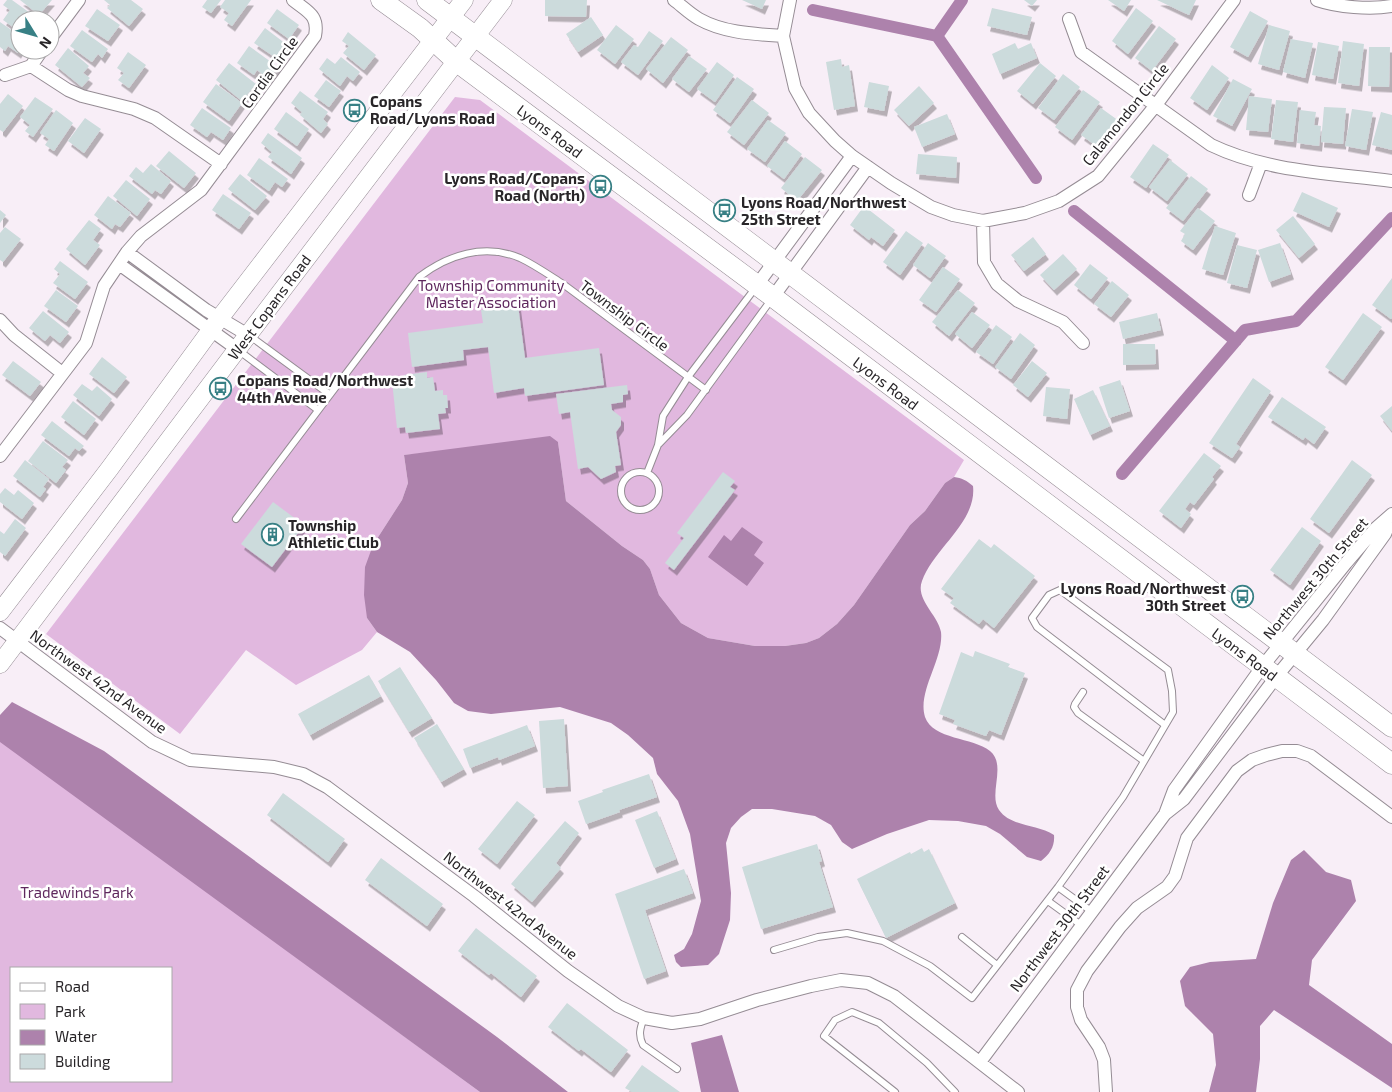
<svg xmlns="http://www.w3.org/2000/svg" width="1392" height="1092" font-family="'Exo 2',sans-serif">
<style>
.green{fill:#e1b8df;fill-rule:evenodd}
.water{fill:#ad82ac}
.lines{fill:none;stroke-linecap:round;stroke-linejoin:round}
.canal{stroke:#ad82ac;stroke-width:12}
.building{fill:#ccdbdc;filter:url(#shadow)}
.lane-casing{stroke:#958c94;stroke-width:8}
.street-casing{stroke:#958c94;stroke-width:14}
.secondary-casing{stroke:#958c94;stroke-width:19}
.primary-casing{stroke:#958c94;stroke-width:21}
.lane{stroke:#fff;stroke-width:6}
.street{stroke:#fff;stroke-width:12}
.secondary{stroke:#fff;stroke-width:18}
.primary{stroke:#fff;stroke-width:20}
.labels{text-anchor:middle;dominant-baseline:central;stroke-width:5;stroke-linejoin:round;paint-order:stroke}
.street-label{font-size:15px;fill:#282528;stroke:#fff}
.poi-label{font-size:15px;font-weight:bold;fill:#282528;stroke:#fff;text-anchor:start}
.park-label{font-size:15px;fill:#5f285e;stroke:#fff}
</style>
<defs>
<filter id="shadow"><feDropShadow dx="3" dy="5.5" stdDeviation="0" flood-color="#0004"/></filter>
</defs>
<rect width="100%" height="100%" fill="#f8eef7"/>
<path class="green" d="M455,97L480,100L964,460L954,477L945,483L925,511L910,525L854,605L837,624L819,638L806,643L785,646H755L708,638L681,623L659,595L650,569L643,560L622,546L566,501L558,442L404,455L408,483L402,500L373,545L367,618L377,632L362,650L296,685L246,650L180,734L46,634Z
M0,740L480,1092H0ZM11,968H171V1081H11Z"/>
<path class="water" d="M550,436L558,442L566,501L622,546L643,560L650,569L659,595L681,623L708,638L755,646H785L806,643L819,638L837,624L854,605L910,525L925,511L945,483L954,477C962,478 966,480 973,486C977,522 934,548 922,581C915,599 938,615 941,632C944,659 917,691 925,717C933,740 973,737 990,751C1007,765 988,794 999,810C1011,827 1037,824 1054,835C1055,846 1050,854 1041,861L1027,857L1000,834L986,826L958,821L929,820L887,834L852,849L842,842L831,825L815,816L772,809H752L741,817L731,828L726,843L731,893L730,920L719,954L708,965L681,967L676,962L674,955L684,949L692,934L701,901L690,834L678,801L657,774L653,758L628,735L611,723L560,707L491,714L468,711L454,703L436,680L410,652L377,632L367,618L364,595L365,567L373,545L402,500L408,483L404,455Z
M742,527L763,542L754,555L764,563L747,586L708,557L724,535L731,541Z
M12,702L104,751L497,1037L568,1092H480L0,742V715Z
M1304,850L1326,872L1351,880L1356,901L1312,960L1309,985L1392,1044V1088L1274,1010L1260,1026V1059L1256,1092H1209L1216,1065L1213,1034L1185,1006L1180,981L1190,967L1210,962L1256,959L1273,903L1291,860Z
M722,1035L739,1092H701L691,1043Z"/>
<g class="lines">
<path class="canal" d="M813,10L937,36L962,0
M937,36L1036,178
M1074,211L1236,341
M1122,474L1245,330L1296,321L1392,218"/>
</g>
<path class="building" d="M7,0H12L37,18L36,20H20V32L3,20L10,10L3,5Z
M20,0H52L39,15Z
M104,0H131L143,9L129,26L107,8L110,5Z
M207,0H221L211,13L202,7Z
M225,0H251L232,26L224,20L229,13L220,7Z
M545,0H587L586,17L545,16Z
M742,0H766L762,9Z
M1024,0H1037L1032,6Z
M1108,0H1131L1124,11Z
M1157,0H1196L1189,15Z
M992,8L1032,17L1027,35L987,26Z
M1136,8L1153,21L1128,54L1112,41Z
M97,9L120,25L108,41L85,26Z
M277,9L299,25L289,39L267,23Z
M1250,11L1268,21L1248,57L1230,47Z
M591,17L603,35L578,52L566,34Z
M0,22L20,36V50L18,53L8,46L5,51L0,47Z
M616,25L634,39L615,64L597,50Z
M1269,25L1290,31L1279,70L1258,64Z
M1159,26L1176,39L1152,71L1135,58Z
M265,28L286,44L276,58L254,43Z
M82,30L108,49L102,58L98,54L92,62L70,46Z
M649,31L663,41L638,75L621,62L634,45L638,47Z
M348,32L376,55L364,70L343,53L349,46L342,41Z
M671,37L688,50L663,83L646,69Z
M1291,39L1313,43L1305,78L1283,72Z
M1343,41L1364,44L1359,86L1338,83Z
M1318,42L1339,46L1333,79L1312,75Z
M1015,43L1018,49L1031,43L1037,58L1000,74L992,54Z
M249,46L278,67L269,79L257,70L254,75L237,63Z
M1369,47H1390L1389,87L1368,86Z
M68,48L89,66L83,73L90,78L82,87L55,65Z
M128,52L146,65L129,88L118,80L124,73L117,68Z
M689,56L707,69L689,92L672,79Z
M341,57L360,72L353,81L347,76L340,86L319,69L327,58L335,64Z
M841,59L842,67L849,65L855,106L834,110L826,62Z
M717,62L734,75L715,102L697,89Z
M229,63L256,84L242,101L216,80Z
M1040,63L1056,76L1033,104L1017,91Z
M1212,65L1229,78L1207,110L1190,98Z
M1063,74L1080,87L1054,120L1038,108Z
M737,77L754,89L730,123L713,110Z
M1233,79L1252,89L1232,126L1213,116Z
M326,80L341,91L329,107L314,96Z
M869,82L889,86L884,111L864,107Z
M216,84L242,103L229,121L203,102Z
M919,86L934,103L909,126L894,110Z
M1083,90L1100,102L1072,140L1055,127Z
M300,91L328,112L323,119L328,124L321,133L300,115L302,112L291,103Z
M8,94L23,106L3,132L0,130V104Z
M1249,96L1272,99L1268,132L1246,130Z
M35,97L53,109L33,137L25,131L30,125L20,117Z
M752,100L769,113L744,145L727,132Z
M1276,100L1298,102L1293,142L1271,139Z
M1324,107L1346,108L1343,144L1321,142Z
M202,108L231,128L223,140L211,132L207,137L190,125Z
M1101,108L1119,121L1099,148L1081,135Z
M1352,109L1373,112L1366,150L1345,146Z
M56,110L73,123L54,151L45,145L49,139L40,133Z
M1300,110L1316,112L1314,125L1321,126L1319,146L1297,143Z
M286,112L309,129L297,146L274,129Z
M1381,112L1392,115V150L1372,145Z
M947,114L955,134L922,147L914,127Z
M85,118L101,129L84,153L68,141Z
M768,120L786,133L765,162L747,149Z
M268,133L302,158L291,174L268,157L272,152L261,143Z
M785,141L802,154L784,179L767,166Z
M1153,144L1169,155L1146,188L1130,177Z
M169,151L196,173L184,188L156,166Z
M918,154L957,157L956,178L916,174Z
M805,157L822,170L797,201L781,188Z
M259,158L288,179L282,187L275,182L269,191L247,175Z
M1170,160L1188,174L1167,201L1149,187Z
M151,164L171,181L161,194L155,190L152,194L129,176L136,167L143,173Z
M240,174L267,196L255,210L228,189Z
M1191,176L1208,189L1183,221L1166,208Z
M126,180L150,199L137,216L113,196Z
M1302,192L1338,208L1329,227L1293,211Z
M223,194L251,213L239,229L212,210Z
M108,196L131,213L120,227L115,224L112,229L94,215Z
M864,206L895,230L883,246L871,237L869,240L850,225Z
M1198,208L1215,221L1193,250L1181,241L1185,234L1180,231Z
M0,210L6,215L0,223Z
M1293,216L1315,244L1299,258L1276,230Z
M89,220L101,229L93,240L100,245L85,265L66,249Z
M1215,226L1236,233L1223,275L1202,269Z
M5,227L21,239L3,262L0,260V233Z
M906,231L923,243L900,275L883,262Z
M1033,237L1046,254L1024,271L1011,255Z
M928,243L946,256L930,278L913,265Z
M1280,243L1291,274L1269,282L1258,250Z
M1237,245L1257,250L1247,288L1227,283Z
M1063,254L1077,269L1054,290L1040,275Z
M60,261L88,282L75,299L53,283L60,274L54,269Z
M1090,264L1108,278L1091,299L1074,285Z
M943,267L960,279L936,312L919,300Z
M1392,278V318L1391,319L1372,305Z
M1112,281L1129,295L1111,317L1094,304Z
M56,290L78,306L66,322L44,306Z
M958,290L975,303L949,336L932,322Z
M518,305L525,358L599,348L604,385L525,396L524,388L494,393L488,347L463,350L464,360L412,367L408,333L483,323L481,310Z
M43,311L69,332L60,343L50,335L45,341L29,328Z
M972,312L990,325L972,348L955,334Z
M1157,313L1161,330L1123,339L1119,322Z
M1363,313L1382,327L1343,380L1325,367Z
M996,325L1012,337L993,364L976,352Z
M1020,333L1035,345L1011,379L995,367Z
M1123,344H1155L1156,364L1123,365Z
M102,357L127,377L114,393L89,374Z
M13,361L41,382L30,396L2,375Z
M1032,361L1047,373L1028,397L1013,385Z
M427,372V378L433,377L435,391L443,390V395H447L448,408H445L446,413L438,414L440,429L406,433L405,427L397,428L392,381L405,379L404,375Z
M1253,378L1271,391L1236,444L1240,447L1232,458L1209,443Z
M1120,380L1130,411L1109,418L1099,387Z
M82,384L92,391L97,386L112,399L99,416L73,395Z
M627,385L628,394L623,395V402L611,404L612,410L621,417V425L616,432L621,465L615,466L616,472L601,479L588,467L578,469L570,412L559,414L556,394Z
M1046,387L1070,389L1067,419L1043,416Z
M1093,390L1110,426L1090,435L1074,399Z
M1282,397L1326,427L1314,444L1305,437L1303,440L1268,417Z
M73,401L96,419L84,435L61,417Z
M1392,406V431L1380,416Z
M52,421L84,446L79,451L75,448L69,456L41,435Z
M43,441L68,460L62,467L66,470L56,483L28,461Z
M1204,453L1221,466L1212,477L1214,479L1194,505L1190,502L1185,509L1191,514L1181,528L1159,511Z
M25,460L49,479L43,487L46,489L40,497L13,476Z
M1352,460L1372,475L1329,533L1310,519Z
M723,472L735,481L730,487L735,490L674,570L665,563L684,538L677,533Z
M5,488L14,495L18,490L34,503L22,519L0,502V494Z
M273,502L304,525L272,567L241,544Z
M15,519L26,528L5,556L0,552V531L4,534Z
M1302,527L1321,541L1290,585L1270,570Z
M979,539L991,548L994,544L1035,576L994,628L983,619L979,624L950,603L954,598L941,589Z
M975,651L1010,664L1008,667L1025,673L1001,735L989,730L986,736L953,724L955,720L939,714L961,652L973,657Z
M400,667L432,718L409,732L378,681Z
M369,675L381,696L310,735L298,714Z
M564,719L568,786L543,788L539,721Z
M437,724L464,769L441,782L414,738Z
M527,725L535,746L499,760L498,757L470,768L463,749Z
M649,774L657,797L619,810L620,812L586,824L578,801L603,792L602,790Z
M283,793L345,839L328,862L267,815Z
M517,801L535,815L497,864L478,849Z
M657,811L676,859L654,868L635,820Z
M565,821L579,833L556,863L561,868L532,902L511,884Z
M817,844L822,861L819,862L833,907L761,929L742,867Z
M922,848L924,852L929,849L955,903L886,938L857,879L910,852L911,854Z
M381,858L443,904L427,926L365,880Z
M684,869L693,893L645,910L666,971L644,979L615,894Z
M476,928L537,976L521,997L491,973L489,975L458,951Z
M567,1003L628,1050L611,1072L581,1049L579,1051L548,1027Z
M642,1065L680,1092H632L625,1088Z"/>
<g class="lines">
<defs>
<path id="lane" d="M250,336L329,394
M238,350L318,410
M659,444L687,415L771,300
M621 491a19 19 0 1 1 38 0a19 19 0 1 1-38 0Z
M647,473L658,445L663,416L688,377L756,287
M236,519L419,277C448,255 484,243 520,258C535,265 549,275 563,284L706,390
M1083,692L1075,704L1074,707L1078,713L1144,761
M1058,887L1091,911
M1048,901L1081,925
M962,937L997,965
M774,950L818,937L847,933L883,941L930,966L972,998L1058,887L1123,797L1173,712L1172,691L1168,670L1060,590L1049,595L1032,618L1037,627L1165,725
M644,1018C640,1028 638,1035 643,1045L677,1069
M895,1092L824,1036L835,1020L852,1012L879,1023L927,1063L955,1092"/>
<path id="street" d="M674,0C682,6 690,14 699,19C724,33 754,34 783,36
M790,0L783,36L795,88L809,113L835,141L852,156L891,183L931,207L953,215L983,221L1025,213L1059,201L1098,176L1156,105L1234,0
M1317,0C1338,7 1370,10 1392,6
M1069,19L1081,52L1211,145C1267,172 1331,173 1392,181
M50,39L79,0
M31,66L68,90L82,96L134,109L155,118L221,164
M5,75L31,66L42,50
M1249,195L1261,163
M983,221L984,262L997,284L1018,301L1063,322L1083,343
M127,252L206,310L248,335
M119,264L237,349
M757,285L852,156
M773,297L868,167
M0,320L14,335L62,373
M0,456L86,343L104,286L127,252L141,236L201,190L315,36C319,15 308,12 293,0
M0,628L152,742L190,760L274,767L303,774L327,787L474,896L568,971L618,1006L644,1018L672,1023L700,1019L757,1000L811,986L841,980L868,983L894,996L1018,1092
M1165,814L1174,790L1262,667L1346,563L1376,528L1392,514
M980,1062L1165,814L1184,799L1276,677L1323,620L1385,534L1392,517
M1106,1092L1104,1060L1099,1047L1081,1020L1077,1007V990L1087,971L1120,927L1137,908L1167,887L1175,876L1187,838L1237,771L1252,760L1266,755L1282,751H1297L1311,756L1392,817"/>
<path id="secondary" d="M0,612L110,468L219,319L464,0
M0,664L248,335L503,0"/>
<path id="primary" d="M381,0L420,28L457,62L773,297L1392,764
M427,0L1392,727"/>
</defs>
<use href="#lane" class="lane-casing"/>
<use href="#street" class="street-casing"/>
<use href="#secondary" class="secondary-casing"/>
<use href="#primary" class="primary-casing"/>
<use href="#lane" class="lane"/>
<use href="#street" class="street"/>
<use href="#secondary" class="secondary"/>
<use href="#primary" class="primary"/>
</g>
<defs>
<symbol id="bus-ring" viewBox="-11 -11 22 22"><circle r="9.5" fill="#fff" stroke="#388085" stroke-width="1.5"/><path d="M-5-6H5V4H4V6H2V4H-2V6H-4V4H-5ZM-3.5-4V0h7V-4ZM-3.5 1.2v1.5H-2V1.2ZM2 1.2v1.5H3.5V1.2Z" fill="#388085"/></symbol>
<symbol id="building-ring" viewBox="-11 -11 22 22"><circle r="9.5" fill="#fff" stroke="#388085" stroke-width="1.5"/><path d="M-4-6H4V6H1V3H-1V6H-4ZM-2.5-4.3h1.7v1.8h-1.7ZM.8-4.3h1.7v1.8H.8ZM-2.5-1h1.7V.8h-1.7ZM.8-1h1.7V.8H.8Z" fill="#388085"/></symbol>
</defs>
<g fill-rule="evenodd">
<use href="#bus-ring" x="342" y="98" width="25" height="25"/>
<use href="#bus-ring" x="588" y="174" width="25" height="25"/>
<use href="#bus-ring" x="712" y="198" width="25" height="25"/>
<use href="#bus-ring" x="208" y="376" width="25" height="25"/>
<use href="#building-ring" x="260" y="522" width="25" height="25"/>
<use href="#bus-ring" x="1230" y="584" width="25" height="25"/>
</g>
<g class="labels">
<g class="street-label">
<text transform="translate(269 72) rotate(-54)">Cordia Circle</text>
<text transform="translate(1125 114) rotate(-51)">Calamondon Circle</text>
<text transform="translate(550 131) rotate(37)">Lyons Road</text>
<text transform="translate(269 307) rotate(-53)">West Copans Road</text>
<text transform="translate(625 315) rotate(37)">Township Circle</text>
<text transform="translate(886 383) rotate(37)">Lyons Road</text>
<text transform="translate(1315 578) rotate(-50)">Northwest 30th Street</text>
<text transform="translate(1245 654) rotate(37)">Lyons Road</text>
<text transform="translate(99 681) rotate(36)">Northwest 42nd Avenue</text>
<text transform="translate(511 905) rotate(38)">Northwest 42nd Avenue</text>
<text transform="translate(1059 928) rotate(-53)">Northwest 30th Street</text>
</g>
<g class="poi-label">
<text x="370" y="101">Copans<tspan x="370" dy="17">Road/Lyons Road</tspan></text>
<text x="585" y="178" text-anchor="end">Lyons Road/Copans<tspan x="585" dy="17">Road (North)</tspan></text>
<text x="741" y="202">Lyons Road/Northwest<tspan x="741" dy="17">25th Street</tspan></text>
<text x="237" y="380">Copans Road/Northwest<tspan x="237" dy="17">44th Avenue</tspan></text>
<text x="288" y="525">Township<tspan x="288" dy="17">Athletic Club</tspan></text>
<text x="1226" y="588" text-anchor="end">Lyons Road/Northwest<tspan x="1226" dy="17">30th Street</tspan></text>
</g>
<g class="park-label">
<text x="491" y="285">Township Community<tspan x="491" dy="17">Master Association</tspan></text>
<text x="77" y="892">Tradewinds Park</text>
</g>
</g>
<rect x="10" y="967" width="162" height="115" fill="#ffffff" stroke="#a9a8a9"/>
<rect x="20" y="983" width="25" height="8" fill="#ffffff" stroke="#a9a8a9"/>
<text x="55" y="992" font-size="15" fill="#282528">Road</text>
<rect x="20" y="1004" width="25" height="15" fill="#e1b8df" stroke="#a9a8a9"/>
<text x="55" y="1017" font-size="15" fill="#282528">Park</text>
<rect x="20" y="1030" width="25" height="15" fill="#ad82ac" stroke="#a9a8a9"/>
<text x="55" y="1042" font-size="15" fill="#282528">Water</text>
<rect x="20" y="1054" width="25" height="15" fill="#ccdbdc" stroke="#a9a8a9"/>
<text x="55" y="1067" font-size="15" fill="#282528">Building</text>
<g transform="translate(35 35) rotate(127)"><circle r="24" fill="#ffffff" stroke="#a9a8a9"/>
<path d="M0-4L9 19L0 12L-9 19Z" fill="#388085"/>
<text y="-8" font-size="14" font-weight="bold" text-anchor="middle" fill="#282528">N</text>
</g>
</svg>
